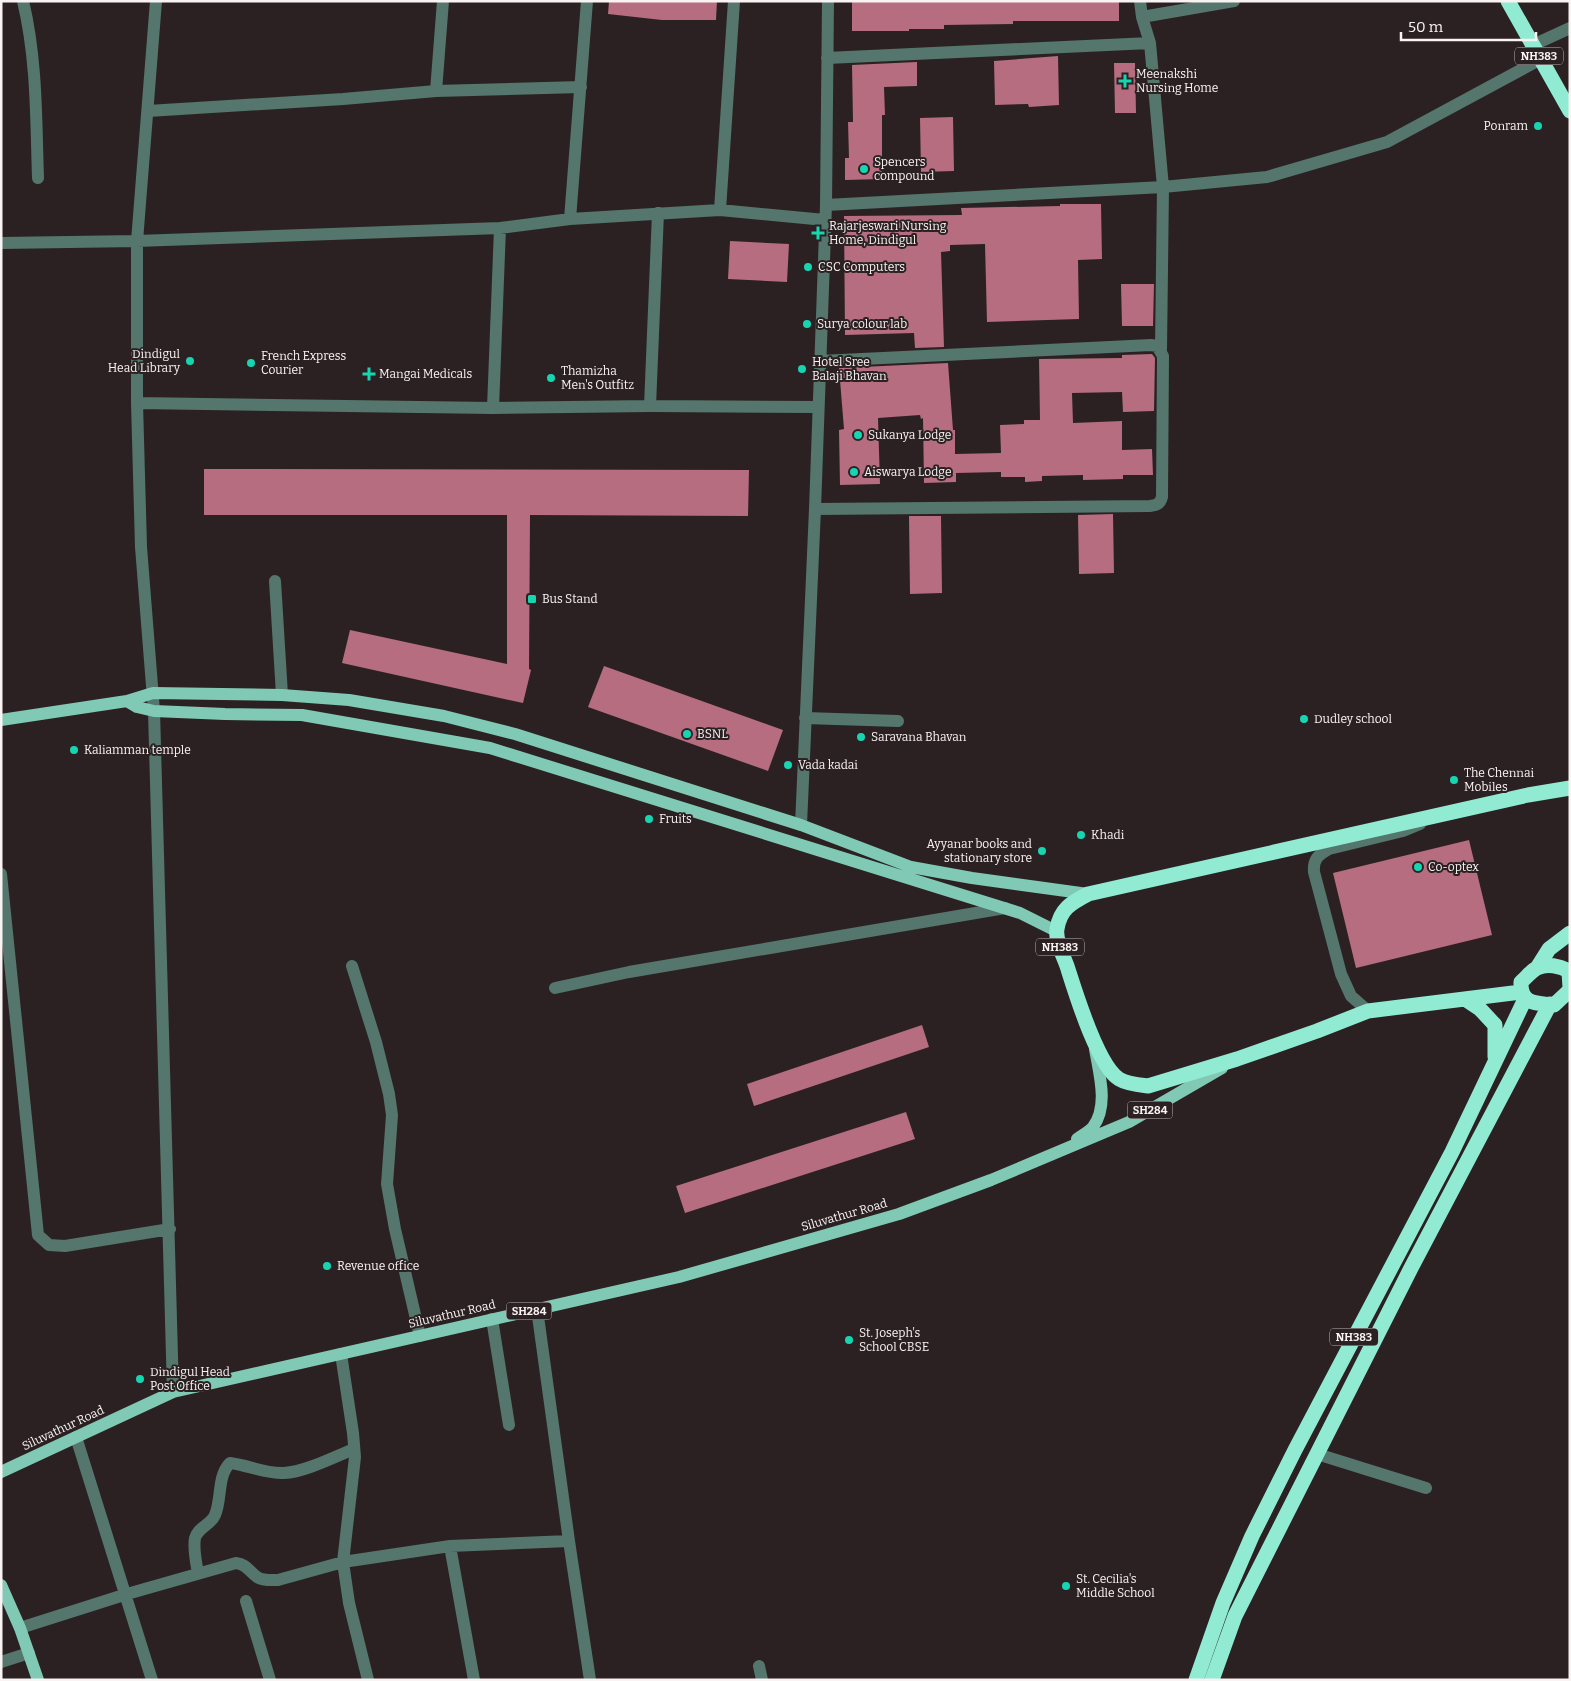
<svg xmlns="http://www.w3.org/2000/svg" width="1571" height="1681" font-family="Bitter,serif">
<style>
.building{fill:#b56d7f}
.lines{fill:none;stroke-linecap:round;stroke-linejoin:round}
.minor{stroke:#54766c;stroke-width:12}
.major{stroke:#80c9b5;stroke-width:12}
.highway{stroke:#90ebd2;stroke-width:15}
.poi-dot{fill:#18d5b2;stroke:#2b2123;stroke-width:2}
.labels{text-anchor:middle;dominant-baseline:central;stroke-width:4;stroke-linejoin:round;paint-order:stroke}
.shield{fill:#2b2123;stroke:#bcb4b5;stroke-width:1}
.shield-label{font-size:11px;font-weight:bold;fill:#faf3f4}
.poi-label{font-size:12px;fill:#faf3f4;stroke:#2b2123;text-anchor:start}
.street-label{font-size:12px;fill:#faf3f4;stroke:#2b2123}
</style>
<rect width="100%" height="100%" fill="#2b2123"/>
<path class="building" d="M609,1H717L716,20H662L608,14Z
M852,1H1119V21H1013V24L944,25V29H909V31H852Z
M1058,56L1059,105L1029,107L1028,104L995,105L994,61Z
M917,62V86L884,87L885,115H882V179L845,180V158H849L848,122H853L852,65Z
M1114,63H1135L1136,113H1115Z
M953,117L954,171L921,172L920,118Z
M1060,204H1101L1102,259L1078,260L1079,319L987,322L985,244L950,245V251L941,252L944,347L915,348L914,333L845,335L844,216L962,215L961,208L1060,206Z
M730,241L789,244L787,282L728,279Z
M1121,284H1154L1153,326H1122Z
M1152,354L1155,358L1154,411L1123,412L1122,392L1072,393L1073,423L1122,421V450L1152,449L1153,475H1123V479L1083,480V475L1042,476V481L1025,482V477H1001V472L956,473V482L924,483L923,418L921,419L920,415L878,418L880,484L840,485L839,430L844,429L839,368L948,363L953,430H955V454L1001,453L1000,425L1024,424V420H1040L1039,359L1122,358V355Z
M204,469L749,470L748,516L530,515L529,669L531,670L523,703L342,663L350,630L507,664V515H204Z
M1113,514L1114,573L1079,574L1078,515Z
M909,516H941L942,593L910,594Z
M604,666L783,730L768,771L588,707Z
M1469,840L1492,935L1356,968L1333,873Z
M922,1025L929,1047L754,1106L747,1084Z
M906,1112L915,1139L685,1213L676,1186Z"/>
<g class="lines">
<path class="minor" d="M23,1C37,59 36,119 38,178
M156,1L137,241V403L141,547L154,711L173,1392
M1142,17L1234,1
M1533,45L1570,28
M827,58L1150,43
M436,91L443,1
M148,111L343,99L436,91L581,87
M826,205L1163,187L1150,43L1142,17L1140,1
M720,210L734,1
M570,219L587,1
M1,243L137,241L500,228L570,219L720,210L825,220
M1161,350L1163,187L1267,177L1387,142L1541,59
M137,403L493,408L650,406L818,407
M650,406L658,213
M493,408L500,228
M815,509L1150,506C1157,505 1160,504 1162,497L1163,356L1157,346L1151,345L820,361
M275,581L282,695
M805,718L898,721
M801,825L815,509L826,205L828,1
M1,874L38,1235L49,1245L65,1246L170,1229
M352,966L376,1042L389,1094L392,1115L387,1184L395,1229L420,1336
M555,988L629,972L1005,908
M1368,1011L1351,996L1341,974L1314,872C1313,859 1318,855 1329,849L1403,831L1420,824
M537,1309L569,1541L590,1680
M492,1319L509,1425
M341,1354L353,1433L355,1457L343,1562L349,1603L368,1680
M76,1437L152,1680
M1317,1454L1426,1488
M450,1546L474,1680
M198,1573C196,1562 193,1549 195,1538C198,1527 211,1525 215,1515C222,1499 217,1476 230,1463C248,1465 265,1474 284,1473C305,1472 334,1457 354,1449
M246,1601L270,1680
M20,1628L127,1594L236,1563C246,1564 249,1571 257,1577C263,1581 271,1580 278,1580L343,1562L450,1546L569,1541
M1,1662L29,1653
M759,1666L762,1680"/>
<path class="major" d="M127,701L137,707L154,711L225,714L302,715L490,748L1020,913L1056,931
M1,720L127,701L153,693L282,695L349,700L444,716L515,734L801,825L911,867L972,878L1088,894
M1077,1139C1082,1135 1089,1132 1093,1127C1109,1106 1099,1073 1095,1049
M1,1472L173,1392L679,1277L899,1214L991,1180L1129,1122L1222,1068
M1,1585L20,1628L38,1680"/>
<path class="highway" d="M1508,1L1570,111
M1537,968L1549,949L1570,933
M1570,988L1569,971C1560,966 1547,963 1537,968C1531,971 1526,978 1521,982C1520,1005 1537,1003 1554,1005L1570,990
M1521,992L1368,1011L1317,1031L1237,1059L1148,1086C1139,1085 1127,1084 1119,1079C1097,1065 1075,991 1067,966C1063,955 1055,940 1057,929C1060,909 1071,903 1088,894L1528,795L1570,788
M1465,999L1480,1009L1495,1025V1057
M1196,1680L1223,1603L1252,1536L1295,1450L1452,1152L1525,999
M1212,1680L1235,1616L1410,1270L1550,1004"/>
</g>
<g class="poi-dot">
<path d="M1122.5 73.5h5v5h5v5h-5v5h-5v-5h-5v-5h5z"/>
<circle cx="1538" cy="126" r="5"/>
<circle cx="864" cy="169" r="5"/>
<path d="M815.5 225.5h5v5h5v5h-5v5h-5v-5h-5v-5h5z"/>
<circle cx="808" cy="267" r="5"/>
<circle cx="807" cy="324" r="5"/>
<circle cx="190" cy="361" r="5"/>
<circle cx="251" cy="363" r="5"/>
<circle cx="802" cy="369" r="5"/>
<path d="M366.5 366.5h5v5h5v5h-5v5h-5v-5h-5v-5h5z"/>
<circle cx="551" cy="378" r="5"/>
<circle cx="858" cy="435" r="5"/>
<circle cx="854" cy="472" r="5"/>
<rect x="527" y="594" width="10" height="10" rx="2.5"/>
<circle cx="1304" cy="719" r="5"/>
<circle cx="687" cy="734" r="5"/>
<circle cx="861" cy="737" r="5"/>
<circle cx="74" cy="750" r="5"/>
<circle cx="788" cy="765" r="5"/>
<circle cx="1454" cy="780" r="5"/>
<circle cx="649" cy="819" r="5"/>
<circle cx="1081" cy="835" r="5"/>
<circle cx="1042" cy="851" r="5"/>
<circle cx="1418" cy="867" r="5"/>
<circle cx="327" cy="1266" r="5"/>
<circle cx="849" cy="1340" r="5"/>
<circle cx="140" cy="1379" r="5"/>
<circle cx="1066" cy="1586" r="5"/>
</g>
<g class="labels">
<g class="shield">
<rect x="1515" y="47.5" width="48" height="17" rx="4"/>
<rect x="1036" y="938.5" width="48" height="17" rx="4"/>
<rect x="1127.5" y="1101.5" width="45" height="17" rx="4"/>
<rect x="506.5" y="1302.5" width="45" height="17" rx="4"/>
<rect x="1330" y="1328.5" width="48" height="17" rx="4"/>
</g>
<g class="shield-label">
<text x="1539" y="56">NH383</text>
<text x="1060" y="947">NH383</text>
<text x="1150" y="1110">SH284</text>
<text x="529" y="1311">SH284</text>
<text x="1354" y="1337">NH383</text>
</g>
<g class="poi-label">
<text x="1136" y="74">Meenakshi<tspan x="1136" dy="14">Nursing Home</tspan></text>
<text x="1528" y="126" text-anchor="end">Ponram</text>
<text x="874" y="162">Spencers<tspan x="874" dy="14">compound</tspan></text>
<text x="829" y="226">Rajarjeswari Nursing<tspan x="829" dy="14">Home, Dindigul</tspan></text>
<text x="818" y="267">CSC Computers</text>
<text x="817" y="324">Surya colour lab</text>
<text x="180" y="354" text-anchor="end">Dindigul<tspan x="180" dy="14">Head Library</tspan></text>
<text x="261" y="356">French Express<tspan x="261" dy="14">Courier</tspan></text>
<text x="812" y="362">Hotel Sree<tspan x="812" dy="14">Balaji Bhavan</tspan></text>
<text x="561" y="371">Thamizha<tspan x="561" dy="14">Men's Outfitz</tspan></text>
<text x="379" y="374">Mangai Medicals</text>
<text x="868" y="435">Sukanya Lodge</text>
<text x="864" y="472">Aiswarya Lodge</text>
<text x="542" y="599">Bus Stand</text>
<text x="1314" y="719">Dudley school</text>
<text x="697" y="734">BSNL</text>
<text x="871" y="737">Saravana Bhavan</text>
<text x="84" y="750">Kaliamman temple</text>
<text x="798" y="765">Vada kadai</text>
<text x="1464" y="773">The Chennai<tspan x="1464" dy="14">Mobiles</tspan></text>
<text x="659" y="819">Fruits</text>
<text x="1091" y="835">Khadi</text>
<text x="1032" y="844" text-anchor="end">Ayyanar books and<tspan x="1032" dy="14">stationary store</tspan></text>
<text x="1428" y="867">Co-optex</text>
<text x="337" y="1266">Revenue office</text>
<text x="859" y="1333">St. Joseph's<tspan x="859" dy="14">School CBSE</tspan></text>
<text x="150" y="1372">Dindigul Head<tspan x="150" dy="14">Post Office</tspan></text>
<text x="1076" y="1579">St. Cecilia's<tspan x="1076" dy="14">Middle School</tspan></text>
</g>
<g class="street-label">
<text transform="translate(844 1215) rotate(-16)">Siluvathur Road</text>
<text transform="translate(452 1314) rotate(-13)">Siluvathur Road</text>
<text transform="translate(63 1428) rotate(-25)">Siluvathur Road</text>
</g>
</g>
<rect width="1571" height="1681" fill="none" stroke="#faf3f4" stroke-width="5"/>
<path d="M1401 32v8h135v-8" fill="none" stroke="#faf3f4" stroke-width="2.5"/>
<text x="1408" y="32" font-size="15" fill="#faf3f4" stroke="#2b2123" stroke-width="4" paint-order="stroke">50 m</text>
</svg>
